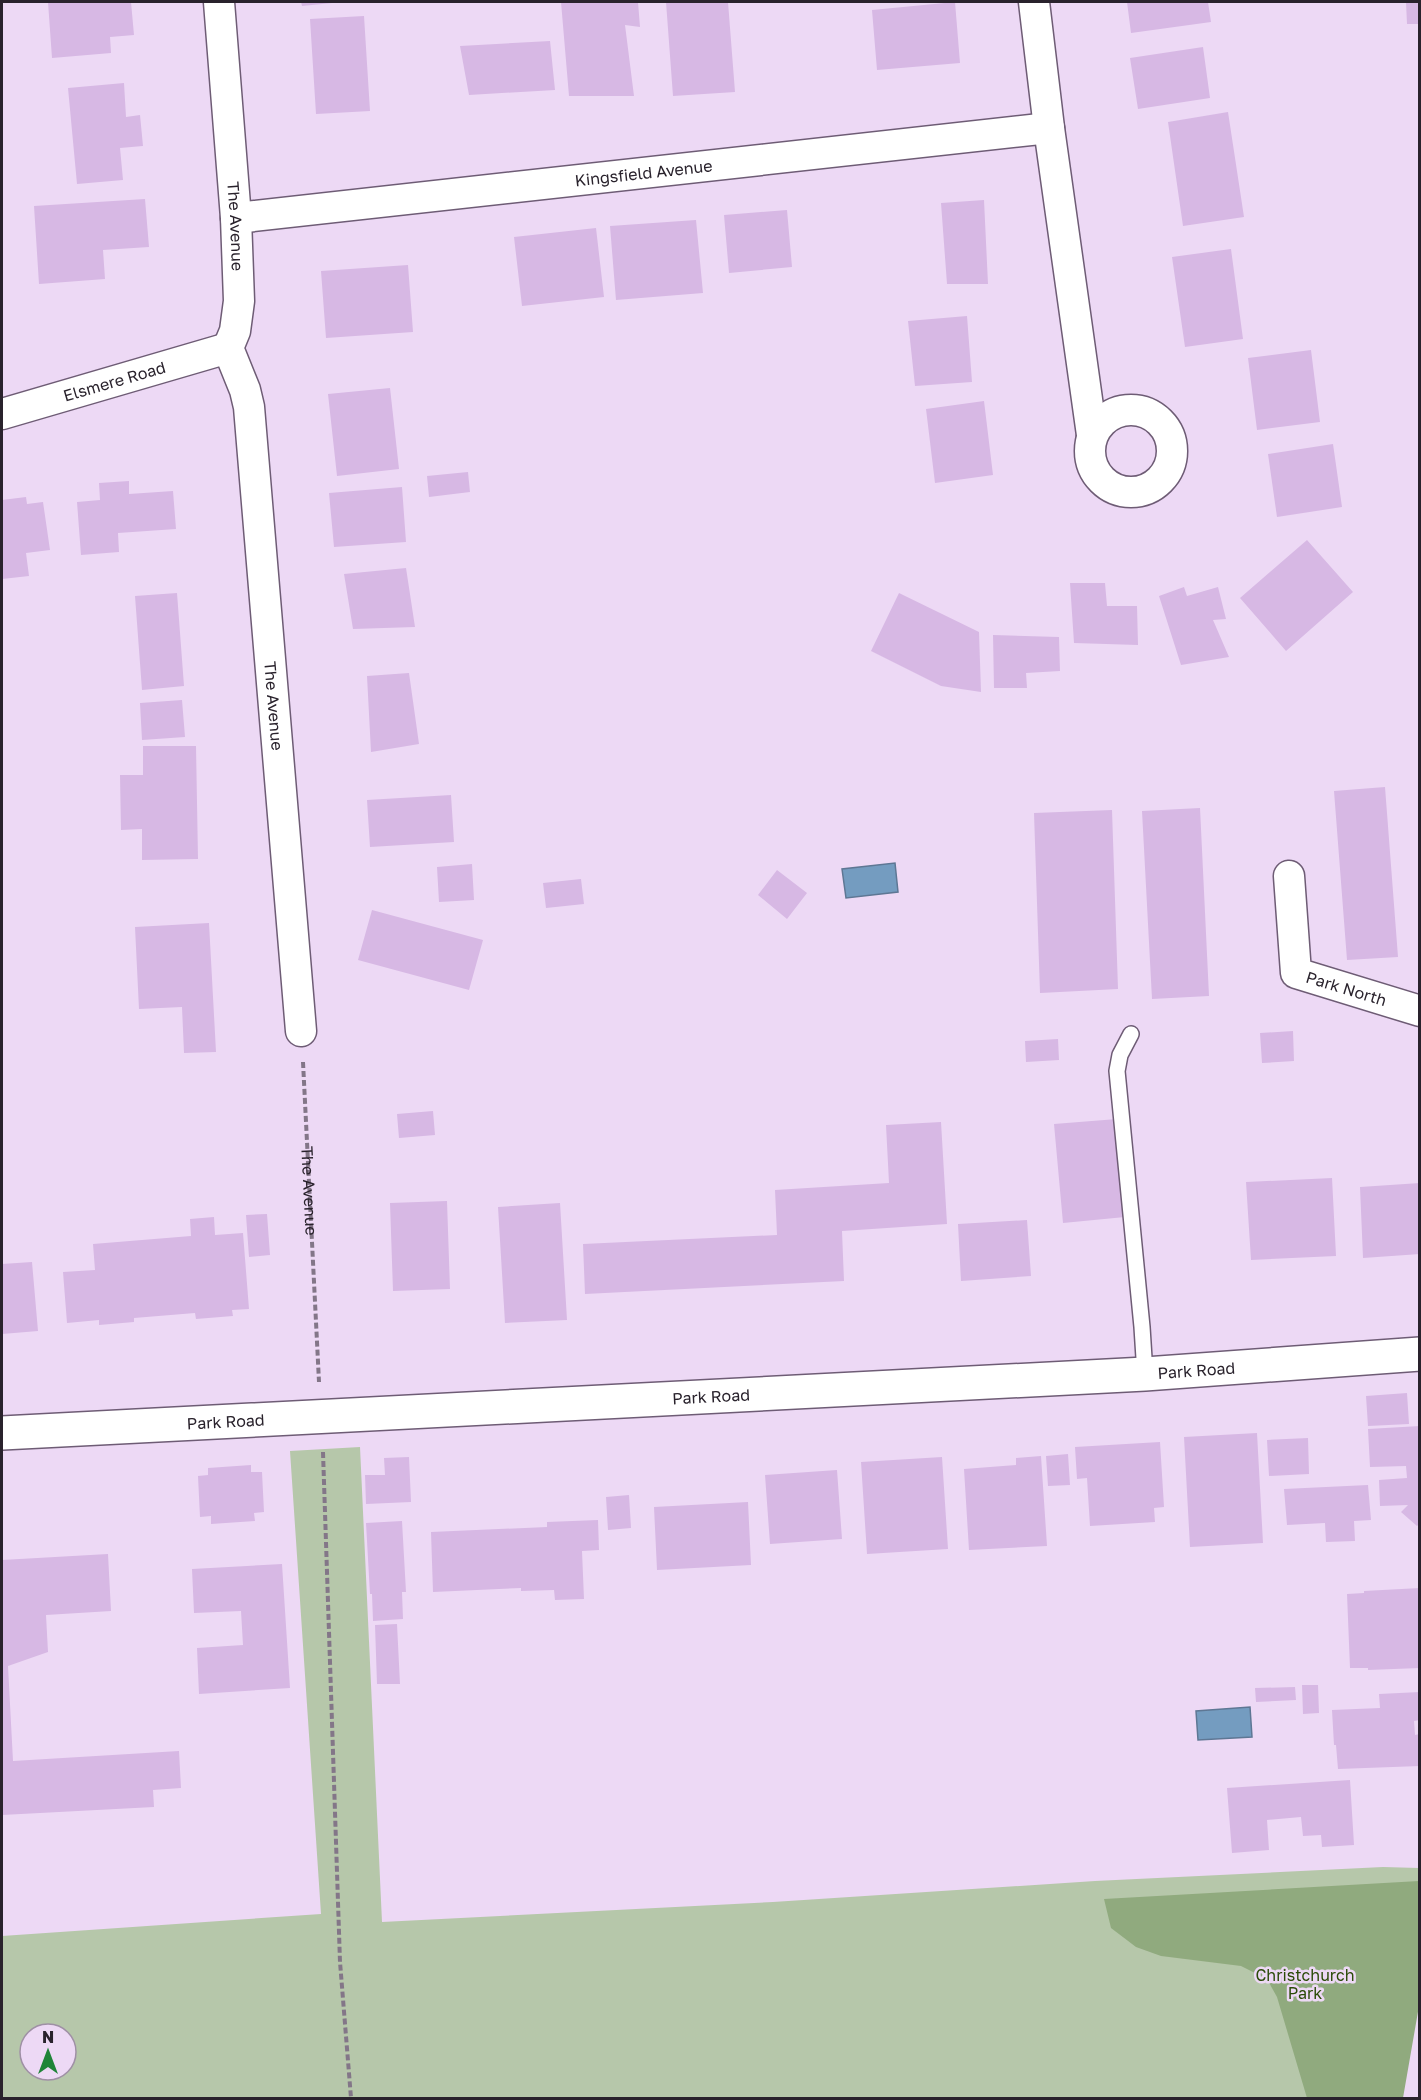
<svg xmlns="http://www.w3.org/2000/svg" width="1421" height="2100" font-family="'Golos Text',sans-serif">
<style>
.green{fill:#b6c7aa;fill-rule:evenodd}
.forest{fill:#90aa7e}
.water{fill:#749cc0;stroke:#5e7794;stroke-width:1.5}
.building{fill:#d7b8e4}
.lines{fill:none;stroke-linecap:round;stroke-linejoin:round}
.service-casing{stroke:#6e5c75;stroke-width:18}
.minor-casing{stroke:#6e5c75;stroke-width:33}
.tertiary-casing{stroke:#6e5c75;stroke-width:36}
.path{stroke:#837688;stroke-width:4;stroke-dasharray:6 3;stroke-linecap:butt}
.service{stroke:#fff;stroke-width:15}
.minor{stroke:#fff;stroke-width:30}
.tertiary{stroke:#fff;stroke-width:33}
.labels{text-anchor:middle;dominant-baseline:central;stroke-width:5;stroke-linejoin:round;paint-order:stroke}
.street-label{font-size:16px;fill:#29222c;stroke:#edd9f5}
.park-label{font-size:16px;fill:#2a4b07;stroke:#edd9f5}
</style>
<rect width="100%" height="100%" fill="#edd9f5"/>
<path class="green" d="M360,1447L382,1922L773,1902L1095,1881L1383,1867L1419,1868V2000L1399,2098H2V1936L321,1914L290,1451ZM30,2034H66V2070H30Z"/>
<path class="forest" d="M1419,1881V2006L1403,2098H1307L1277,1997L1267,1979L1241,1966L1161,1956L1136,1947L1111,1928L1104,1899Z"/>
<path class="water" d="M895,863L898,892L846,898L842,869Z
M1250,1707L1252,1737L1198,1740L1196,1711Z"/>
<path class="building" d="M48,2H131L134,35L110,37L111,53L52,58Z
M301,2H332V3L302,6Z
M561,2H638L640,27L625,25L634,96H569Z
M666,2H728L735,92L673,96Z
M955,2L960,63L877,70L872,10Z
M1127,2H1208L1211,22L1131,33Z
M1406,2H1420V24H1407Z
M364,16L370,111L316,114L310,19Z
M550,41L555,90L469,95L460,46Z
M1203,47L1210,98L1138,109L1130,58Z
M124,83L126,117L140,115L143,146L120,148L123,180L77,184L68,88Z
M1228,112L1244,217L1183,226L1168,122Z
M145,199L149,247L103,250L105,279L39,284L34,206Z
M984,200L988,284H947L941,203Z
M787,210L792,267L729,273L724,215Z
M696,220L703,293L616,300L610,226Z
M596,228L604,297L522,306L514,237Z
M1231,249L1243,339L1185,347L1172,257Z
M408,265L413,332L326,338L321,271Z
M967,316L972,382L915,386L908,321Z
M1311,350L1320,422L1257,430L1248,358Z
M390,388L399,469L337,476L328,394Z
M984,401L993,475L935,483L926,409Z
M1333,444L1342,507L1277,517L1268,454Z
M468,472L470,492L429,497L427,476Z
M129,481V494L173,491L176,529L118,533L119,552L81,555L77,502L100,500L99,483Z
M402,487L406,542L334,547L329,493Z
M26,497L27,504L43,502L50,550L26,553L29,576L2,579V500Z
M1307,540L1353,592L1286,651L1240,598Z
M406,568L415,627L353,629L344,574Z
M1070,583H1105L1107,606H1137L1138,645L1074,643Z
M1184,587L1187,596L1218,587L1226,619L1213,620L1229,657L1181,665L1159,596Z
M177,593L184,686L142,690L135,596Z
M899,593L979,632L981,692L941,686L871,651Z
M993,635L1059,637L1060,671L1026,673L1027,688H994Z
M409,673L419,744L371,752L367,676Z
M182,700L185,737L142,740L140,703Z
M143,746H196L198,859L142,860V829L121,830L120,775H143Z
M1385,787L1398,957L1347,960L1334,791Z
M451,795L454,842L370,847L367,800Z
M1200,808L1209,996L1152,999L1142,811Z
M1112,810L1118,989L1040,993L1034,813Z
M472,864L474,900L439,902L437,867Z
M777,870L807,893L787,919L758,895Z
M581,879L584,904L546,908L543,883Z
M372,910L483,940L469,990L358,960Z
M209,923L216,1052L184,1053L182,1007L139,1009L135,927Z
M1293,1031L1294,1061L1262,1063L1260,1033Z
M1058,1039L1059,1060L1026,1062L1025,1041Z
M433,1111L435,1135L399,1138L397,1114Z
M1117,1119L1125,1217L1063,1223L1054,1124Z
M941,1122L947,1224L842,1231L844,1281L585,1294L583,1244L777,1235L775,1190L889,1183L886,1125Z
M1332,1178L1336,1256L1251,1260L1246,1182Z
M1420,1183V1254L1363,1258L1360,1187Z
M447,1201L450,1289L393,1291L390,1203Z
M560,1203L567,1320L505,1323L498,1207Z
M267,1214L270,1255L249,1257L246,1215Z
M214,1217L215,1235L243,1233L249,1309L232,1310L233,1316L196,1319L195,1313L134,1318V1322L99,1325V1320L67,1323L63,1272L95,1270L93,1244L191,1236L190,1219Z
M1027,1220L1031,1276L961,1281L958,1224Z
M32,1262L38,1331L2,1334V1264Z
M1407,1393L1409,1424L1368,1426L1366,1396Z
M1420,1426V1523L1417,1526L1401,1512L1408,1505L1380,1506L1379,1480L1407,1478L1406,1466L1370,1467L1368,1429Z
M1257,1433L1263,1543L1190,1547L1184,1437Z
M1308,1438L1309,1474L1269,1476L1267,1440Z
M1160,1442L1164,1507L1154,1508L1155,1522L1090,1526L1087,1478L1077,1479L1075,1447Z
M1068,1454L1070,1485L1048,1486L1046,1456Z
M1041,1456L1047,1546L969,1550L964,1469L1016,1465V1458Z
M409,1457L411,1502L366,1504L365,1475H385L384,1458Z
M942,1457L948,1549L867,1554L861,1462Z
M251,1465V1472H262L264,1512L254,1513L255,1521L211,1524V1516L200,1517L198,1476L208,1475V1468Z
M837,1470L842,1539L770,1544L765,1475Z
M1368,1485L1371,1520L1354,1521L1355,1541L1326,1542L1325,1523L1287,1525L1284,1489Z
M629,1495L631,1528L608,1530L606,1497Z
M748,1502L751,1565L657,1570L654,1507Z
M598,1520L599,1550L582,1551L584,1599L555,1600L554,1590L521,1591V1588L433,1592L431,1532L547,1527V1522Z
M402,1521L406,1592H402L403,1619L373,1621L372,1594H370L366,1523Z
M108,1554L111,1611L46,1615L48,1652L8,1666L13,1761L179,1751L181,1788L153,1790L154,1807L2,1815V1560Z
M282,1564L290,1688L199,1694L197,1648L243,1645L241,1611L194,1613L192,1569Z
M1420,1588V1668L1368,1670V1668H1350L1347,1594L1364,1593V1591Z
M397,1624L400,1684H377L375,1625Z
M1302,1685H1318L1319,1713L1303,1714Z
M1295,1687L1296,1700L1256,1702L1255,1688Z
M1420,1692V1720L1414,1721L1415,1735L1420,1734V1766L1338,1769L1336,1745H1334L1332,1710L1380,1708L1379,1694Z
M1350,1780L1354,1845L1322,1847L1321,1835L1303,1836L1301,1817L1267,1820L1269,1850L1232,1853L1227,1788Z"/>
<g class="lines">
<defs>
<path id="service" d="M1131,1034L1120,1055L1117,1071L1142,1327L1145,1374"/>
<g id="minor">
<path id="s2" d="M219,2L236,218L239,301L235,331L228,348L245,390L249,407L301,1031"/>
<path d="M1034,2L1049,128L1092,435"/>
<path id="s3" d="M236,218L1049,128"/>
<circle cx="1131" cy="451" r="41"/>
<path id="s4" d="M2,414L228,348"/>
<path id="s5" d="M1289,876L1296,973L1420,1011"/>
</g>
<g id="tertiary">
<path id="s6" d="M2,1433L1145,1374L1420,1354"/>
</g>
</defs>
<use href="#service" class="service-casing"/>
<use href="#minor" class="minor-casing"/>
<use href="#tertiary" class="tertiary-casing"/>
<g class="path">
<path id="s1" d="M303,1062L319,1382"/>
<path d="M323,1452L340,1962L351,2098"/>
</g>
<use href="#service" class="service"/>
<use href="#minor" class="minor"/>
<use href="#tertiary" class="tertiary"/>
</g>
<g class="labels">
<g class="street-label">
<text stroke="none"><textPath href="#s3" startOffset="410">Kingsfield Avenue</textPath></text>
<text stroke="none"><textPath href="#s2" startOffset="225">The Avenue</textPath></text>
<text stroke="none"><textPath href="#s4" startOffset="117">Elsmere Road</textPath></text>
<text stroke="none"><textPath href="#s2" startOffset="711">The Avenue</textPath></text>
<text stroke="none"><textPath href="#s5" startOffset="150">Park North</textPath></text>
<text stroke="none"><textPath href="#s1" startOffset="129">The Avenue</textPath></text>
<text stroke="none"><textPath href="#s6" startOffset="1196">Park Road</textPath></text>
<text stroke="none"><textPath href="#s6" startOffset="710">Park Road</textPath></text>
<text stroke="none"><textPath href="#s6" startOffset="224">Park Road</textPath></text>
</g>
<g class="park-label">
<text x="1305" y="1975">Christchurch<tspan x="1305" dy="18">Park</tspan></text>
</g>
</g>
<rect width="1421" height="2100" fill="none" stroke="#29222c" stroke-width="6"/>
<g transform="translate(48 2052)"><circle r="28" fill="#edd9f5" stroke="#9f90a5" stroke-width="1.5"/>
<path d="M0-4.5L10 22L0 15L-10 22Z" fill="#1f8438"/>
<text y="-9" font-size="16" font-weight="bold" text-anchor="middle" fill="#29222c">N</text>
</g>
</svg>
